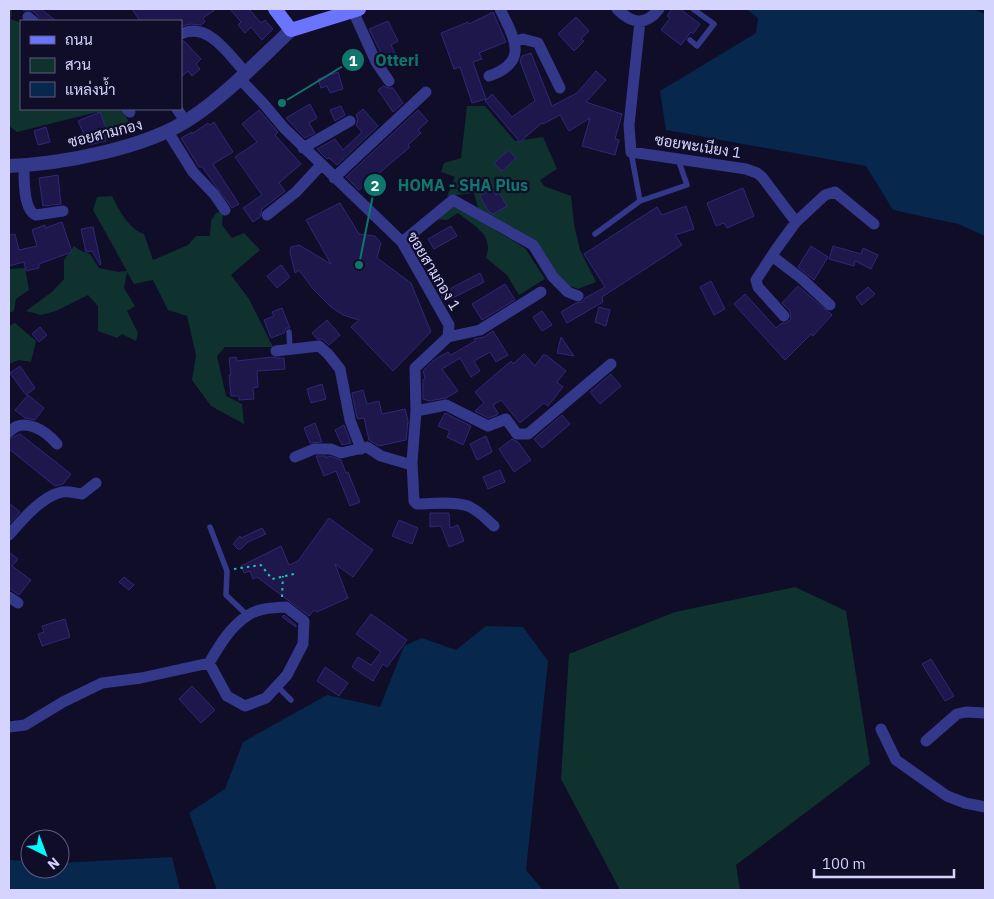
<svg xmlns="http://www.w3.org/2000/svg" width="994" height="899" font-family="'IBM Plex Sans',Sarabun,sans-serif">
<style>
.green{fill:#0f322e}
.water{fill:#07274d}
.building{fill:#1d174b;stroke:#302779}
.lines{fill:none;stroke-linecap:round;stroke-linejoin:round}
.path{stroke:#24c3ac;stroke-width:2;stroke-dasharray:2.5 4;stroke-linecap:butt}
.service{stroke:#34388b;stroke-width:5.5}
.minor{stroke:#34388b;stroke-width:11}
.tertiary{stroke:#34388b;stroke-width:14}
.secondary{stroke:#6b74ff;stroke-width:14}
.labels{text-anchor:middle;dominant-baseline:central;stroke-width:4.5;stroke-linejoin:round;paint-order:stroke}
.street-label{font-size:15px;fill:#d5d4ff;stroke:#0f0d28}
.leader{fill:none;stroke:#0f766e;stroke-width:2}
.callout-dot{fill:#0f766e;stroke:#0f0d28;stroke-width:2}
.mark-label{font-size:15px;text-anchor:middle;font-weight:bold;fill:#fff}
.callout-label{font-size:16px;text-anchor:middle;font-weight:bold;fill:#0f766e;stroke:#0f0d28;stroke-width:4.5;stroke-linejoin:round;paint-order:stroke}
</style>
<rect width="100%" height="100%" fill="#0f0d28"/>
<path class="green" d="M9,9H12L11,19L21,23V109H122L134,131L111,138L97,112L17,132L9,126Z
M467,106H485L515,141L543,137L557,169L540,180L544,186L571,196L574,224L580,250L596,282L578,289L568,285L555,272L534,240L478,208L474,193L447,196L455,177L441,172L444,163L461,158Z
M112,196C119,210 129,229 144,234L153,260L188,245L196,236H210L211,221L216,213L223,211L222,225L232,238L244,233L260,250L231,275L249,299L273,347H225L217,356L226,396L242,404L244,424L211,406L192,380L196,355L187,316L168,310L153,280L134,284L127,272L124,288L135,306L127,311L138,333L136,341L122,334L117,338L98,331V306L88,295L56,311L41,315L26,311L53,291L64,279V260L74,246L81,251L90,254L99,268L118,272L127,271L93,210L97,197Z
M453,205L525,248L545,279L519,295L507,275L486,258C494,234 475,227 458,213L447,220L435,219Z
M25,268L29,290L16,299L14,311L9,313V269Z
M15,323L36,341L31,362L19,360L9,364V326Z
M795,587L846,611L870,764L736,865L740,890H620L561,779L569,654L675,612Z"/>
<path class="water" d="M746,9H973L985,14V236L958,224L893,210L866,166L666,130L660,91L756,33L758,18Z
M486,626L523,627L548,661L526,870L543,890H217L189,813L225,789L243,742L327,695L380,707L404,646L422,638L456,650Z
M172,857L180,890H9V860L30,861V869H60V863Z"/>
<path class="building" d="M22,9H41L56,21H40L38,16L33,11L29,10L24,11Z
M132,9H216L203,18L205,22L201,25L191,24L181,26V21H140Z
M230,9H249L261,23L265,20L273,29L262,40L251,27L245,33L238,25L241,22Z
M672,9H680L700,24L693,34L691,32L681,45L661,30L670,18L667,16Z
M493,12L506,42L479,53L482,59L473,62L486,99L472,103L460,67L454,69L441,33L468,22L469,24Z
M576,17L589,31L581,39L584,41L574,51L558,34Z
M388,21L398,41L391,45L395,53L388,57L390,61L386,63L369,29Z
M181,41H184L201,59L196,64L200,69L192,76L188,71L181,77Z
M531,53L552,106L577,93L596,71L606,80L586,102L622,114L615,139L619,140L615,155L582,146L590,118L569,131L560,115L543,124L542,123L520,142L485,101L492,94L512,117L535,101L520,61L522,56Z
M338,72L343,89L330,93L327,86L321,88L318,79Z
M383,86L389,88H393L403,103L393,112L378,90Z
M310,104L317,118L309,123L315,133L305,138L286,118Z
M341,106L345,115L335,121L330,110Z
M363,109L378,126L337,165L329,158L327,159L317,149L335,139L343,150L362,132L356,125L358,119L356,115Z
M259,110L278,132L275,135L301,164L279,183L285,191L262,209L260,217L253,222L243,208L262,195L235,157L257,142L242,124Z
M418,110L428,121L418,130L421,133L408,145L410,147L359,190L346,177Z
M100,112L108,134L105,135L106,141L89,145L78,121Z
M214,122L233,152L213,164L239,204L232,208L202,167H199L181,138L192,132V134L208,123L210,125Z
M46,127L50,142L38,145L34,131Z
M509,150L516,158L502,171L494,163Z
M58,175L61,204L43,206L39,178Z
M743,188L754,216L727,228L724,223L716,226L707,203Z
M492,189L496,195L499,193L507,206L493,214L489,212L480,196Z
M340,203L359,234L375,236L381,243L377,258L411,283L431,332L393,371L351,327L359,320L343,315L331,307L313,289L299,270L295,273L290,252L291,247L299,245L331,264L306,220Z
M686,206L694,229L675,235L682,245L602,297L603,302L567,323L561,312L576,303L582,302L585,298L605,287L584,254L657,207L662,215Z
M62,222L72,252L39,264V268L26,271L24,262L9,266V235L15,234L19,250L37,246L32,230L45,225V228Z
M451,226L457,236L434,249L428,239Z
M93,227L101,264L100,265L92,251L86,252L81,229Z
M811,246L828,257L814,280L798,267Z
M833,246L861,254L863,248L878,255L871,269L855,261L854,266L829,259Z
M281,265L290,277L277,288L267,276Z
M480,273L484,282L445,302L440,294Z
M711,281L725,309L714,315L700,287Z
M505,284L515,300L482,320L472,304Z
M798,286L832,315L813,336L811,334L785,360L734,304L745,294L776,328L782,323H786L791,319L790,311L782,303Z
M868,287L875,294L862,305L856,297Z
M599,307L610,310L606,326L595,322Z
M282,308L290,328H286L284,333L271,338L264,320L274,316L272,312Z
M542,311L552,325L542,331L533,317Z
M327,320L340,335L329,345L322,339H317L312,333Z
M40,327L47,335L39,342L32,334Z
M493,331L508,355L496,362L490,352L474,361L480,371L471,377L460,358L442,369L458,391L446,398L429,401L423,399V380L425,378L423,371L434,360L448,352L451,355L475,341L474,339L484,337Z
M561,337L574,356L557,353Z
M524,354L535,366L543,355H546L566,371L557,382L563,387L548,406L544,403L520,423L501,400L493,405L498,413L497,415L488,418L475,411L484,403L475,392L511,361L513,364Z
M236,357L237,361L272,357L276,358H284L285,369L257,371L258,387L253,388L254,399L239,400V396H231L229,375H231L229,358Z
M20,366L35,388L26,395L10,373Z
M611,374L621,386L600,404L590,392Z
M322,384L326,399L311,403L307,389Z
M363,390L367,404L379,401L382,414L405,409L408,421L406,440L379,446L369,440L364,418L358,419L357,418L352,393Z
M28,395L44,408L35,420L25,418L15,410Z
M445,413L471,426L463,445L447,437L450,431L438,426Z
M562,415L570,424L542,448L534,439Z
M315,423L322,442L310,443L304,428Z
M344,425L351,443L342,445L335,430Z
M20,434L71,474L63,484L55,486L9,449V439Z
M486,436L492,452L477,460L470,444Z
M512,439L518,442L531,460L514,472L499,449Z
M316,456H326V458L330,456L341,460L346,473L348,472L360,502L350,506L336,471L324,476Z
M500,470L505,482L488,489L483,477Z
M9,503L20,512L9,524Z
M430,513H449L450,528L458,525L464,541L449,547L441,526L430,527Z
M329,518L373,550L353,577L335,564L348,598L317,612L314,610L309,616L257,577L253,579L250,571L244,573L241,566L281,546L289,565L298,561Z
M399,520L418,528L412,544L392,536Z
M262,528L266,534L248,542L241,549H238L233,544L240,536L241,538Z
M9,552L18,559L12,566L31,580L19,595L9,588Z
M124,577L134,585L129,590L119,582Z
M371,614L407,640L387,667L383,664L373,681L352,667L358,657L371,665L381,652L356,634Z
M284,615L296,625V627L282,617Z
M65,619L70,637L42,646L38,634L44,632L42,626Z
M931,659L954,696L945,701L922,664Z
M325,667L348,683L339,696L317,681Z
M192,686L215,710L201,723L179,699Z"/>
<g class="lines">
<path class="path" d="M234,569L261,565L272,579L294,574
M282,597L283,576"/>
<path class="service" d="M690,40L697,46L714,24L693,9
M640,201L687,185L678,159
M595,234L640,201L631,152
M289,332L290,350
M210,527L227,571L226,595L247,615
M277,686L291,700"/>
<path class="minor" d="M617,9C631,23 645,27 659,9
M353,11L376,62L389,81
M28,17L33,21
M640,21L629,125L631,152L746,169L757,173L762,177L796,222L777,248L756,280L758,287L784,316
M181,34C208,21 229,55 245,72
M516,41L523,39L538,43L560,88
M489,76C530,62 514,38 500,9
M239,78L263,103L284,128L402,242L449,325L448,337L415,368L416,411L412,462L414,501L417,504C433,504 453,501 468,506C478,510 486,519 494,526
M127,109L130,112
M177,109L186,122
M168,132L193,172L214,194L225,210
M303,148L350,121
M24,165C24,178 23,210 36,215L63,211
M334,178L426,92
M267,215L296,192L321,165
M796,222L825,195L835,192L874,224
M402,242L453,200L533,245L553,277L568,292L578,296
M772,256L802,279L830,305
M448,337L480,330L541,292
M276,351L319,346L328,354L340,369L350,420L361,449
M416,411L446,405L488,426L506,419L517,434H528L611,364
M9,432C24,416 46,431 57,444
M295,457L314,449H331L341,453L367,447L381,456L412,465
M9,535C21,521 42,496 62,492C69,491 75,493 82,494L96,483
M9,597L18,603
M9,727L25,725L63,702L102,683L141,678L209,663C219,646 230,627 247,616C257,608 273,608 286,607L304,621L303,644L287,675L266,698L245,706L227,696L209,663
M881,729L896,760L947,796L965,803L985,807
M926,741L957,714L966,712L985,713"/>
<path class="tertiary" d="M9,166C61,164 147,148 191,118C226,95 260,59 291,30"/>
<path class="secondary" d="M275,9L291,30L359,9"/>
</g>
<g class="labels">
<g class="street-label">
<text transform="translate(105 133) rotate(-14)">ซอยสามกอง</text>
<text transform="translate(698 146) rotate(9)">ซอยพะเนียง 1</text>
<text transform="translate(434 271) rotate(59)">ซอยสามกอง 1</text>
</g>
</g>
<path class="leader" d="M282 103L353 60M359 265L375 185"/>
<g class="callout-dot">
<circle cx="282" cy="103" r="5"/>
<circle cx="359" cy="265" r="5"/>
<circle cx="353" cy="60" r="12"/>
<circle cx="375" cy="185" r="12"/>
</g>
<g class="mark-label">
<text x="353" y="66">1</text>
<text x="375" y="191">2</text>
</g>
<g class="callout-label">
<text x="397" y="66">Otteri</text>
<text x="463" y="191">HOMA - SHA Plus</text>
</g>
<rect width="994" height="899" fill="none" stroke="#d5d4ff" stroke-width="20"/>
<rect x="20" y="20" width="162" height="90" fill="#0f0d28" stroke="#5e5d7e"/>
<rect x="30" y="36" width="25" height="8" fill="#6b74ff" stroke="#5e5d7e"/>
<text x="65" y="45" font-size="15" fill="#d5d4ff">ถนน</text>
<rect x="30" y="58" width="25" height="15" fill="#0f322e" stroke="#5e5d7e"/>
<text x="65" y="70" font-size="15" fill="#d5d4ff">สวน</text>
<rect x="30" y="82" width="25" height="15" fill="#07274d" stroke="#5e5d7e"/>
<text x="65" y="95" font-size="15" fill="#d5d4ff">แหล่งน้ำ</text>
<g transform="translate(45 854) rotate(138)"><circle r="24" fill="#0f0d28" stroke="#5e5d7e"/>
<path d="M0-4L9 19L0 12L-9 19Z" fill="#00fbff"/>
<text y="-8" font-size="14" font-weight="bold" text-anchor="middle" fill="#d5d4ff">N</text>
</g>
<path d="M814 869v8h140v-8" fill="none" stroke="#d5d4ff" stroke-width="2.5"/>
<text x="822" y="869" font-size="15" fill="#d5d4ff" stroke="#0f0d28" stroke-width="4" paint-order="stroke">100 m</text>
</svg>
